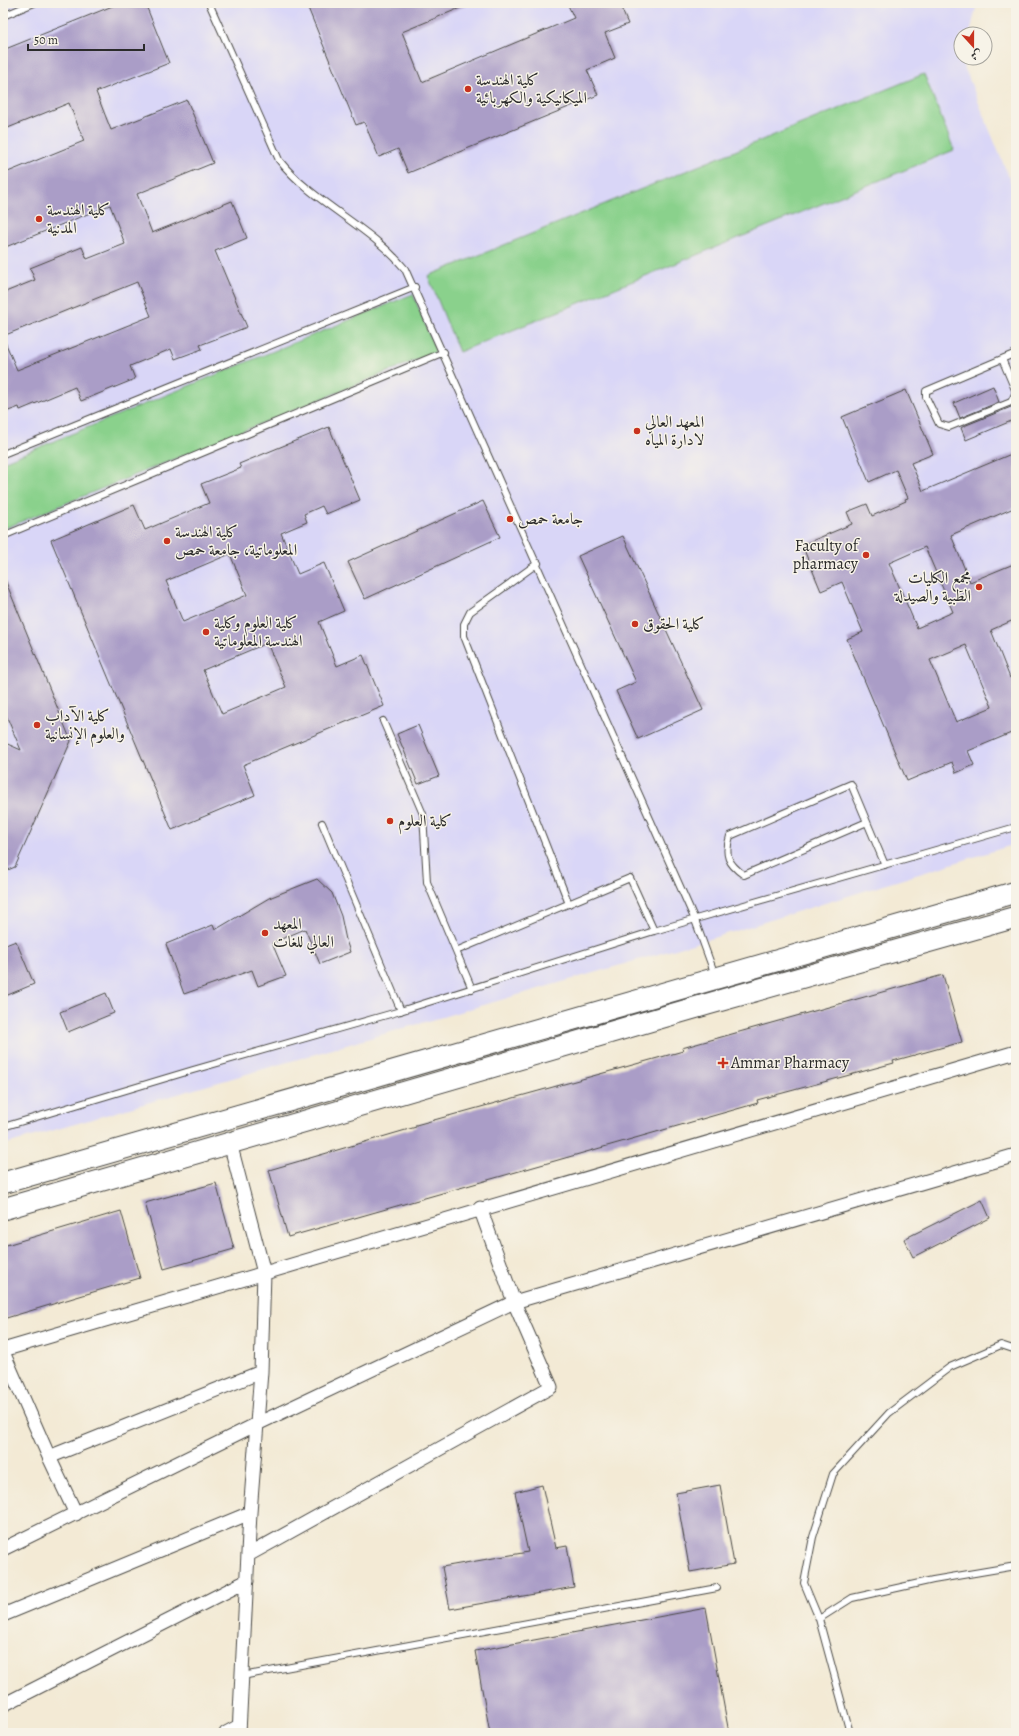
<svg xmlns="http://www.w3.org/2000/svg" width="1019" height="1736" font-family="Alegreya,Amiri,serif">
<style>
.built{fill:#d9d6f7}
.green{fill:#8ad18c;stroke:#5a7e5c}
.building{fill:#aa9dc7;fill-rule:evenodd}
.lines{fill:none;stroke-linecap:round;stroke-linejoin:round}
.service-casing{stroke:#494844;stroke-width:8}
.minor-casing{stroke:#494844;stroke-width:15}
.trunk-casing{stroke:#494844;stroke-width:23}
.service{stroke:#fff;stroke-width:6}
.minor{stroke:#fff;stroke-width:13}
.trunk{stroke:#fff;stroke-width:21}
.poi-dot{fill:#c8321e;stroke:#f7f3e8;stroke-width:1.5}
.labels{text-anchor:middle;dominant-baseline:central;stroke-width:3;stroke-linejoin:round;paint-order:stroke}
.poi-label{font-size:16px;fill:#2b2b2b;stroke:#f7f3e8;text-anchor:start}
</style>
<rect width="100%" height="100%" fill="#f7f3e8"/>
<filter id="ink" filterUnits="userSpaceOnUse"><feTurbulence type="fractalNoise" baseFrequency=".025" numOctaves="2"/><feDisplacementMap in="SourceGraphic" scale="8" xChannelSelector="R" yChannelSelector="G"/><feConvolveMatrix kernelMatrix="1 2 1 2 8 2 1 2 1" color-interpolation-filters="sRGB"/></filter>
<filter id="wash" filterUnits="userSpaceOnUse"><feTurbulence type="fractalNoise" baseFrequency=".012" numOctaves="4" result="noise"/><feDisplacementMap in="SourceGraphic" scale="16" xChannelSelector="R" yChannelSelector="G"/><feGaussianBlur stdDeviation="0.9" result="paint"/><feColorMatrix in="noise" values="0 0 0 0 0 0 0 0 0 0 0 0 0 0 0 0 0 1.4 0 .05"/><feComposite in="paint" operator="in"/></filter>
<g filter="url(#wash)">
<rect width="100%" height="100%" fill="#f3ead5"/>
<path class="built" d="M3,3H977L970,34H961V58H964L963,64L1016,195V844L703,941L3,1145Z"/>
<path class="green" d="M924,74L954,150L459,352L428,276Z
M413,294L436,352L3,529V462Z"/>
<g id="blocks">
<path class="building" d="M120,3H145L169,63L96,92L111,130L187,100L213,163L137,194L152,233L232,201L247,238L215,251L247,327L200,345L202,349L175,359L171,349L130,366L135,379L81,401L75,387L20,410L19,407L3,413V337L17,370L151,316L137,282L3,336V293L35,280L30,268L82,247L87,259L125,244L110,205L3,248V174L84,141L69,103L3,130V50Z
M306,3H472L402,32L422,82L574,18L567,3H619L628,24L605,33L615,58L587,70L598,95L408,173L398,149L379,157L364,122L356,125Z
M993,386L999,402L960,418L954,403Z
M906,390L933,454L911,463L923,491L1016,452V507L951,535L970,582L1016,563V619L991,630L1010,678L1016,675V731L968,751L974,765L956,773L952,762L907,781L847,639L863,632L842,582L821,591L802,545L852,524L847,512L867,504L872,516L906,501L905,499L908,498L896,470L869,482L842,417ZM925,547L953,612L917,628L889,563ZM966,645L992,707L956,722L930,660Z
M1016,405V419L966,440L961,428L964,426Z
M329,427L360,500L326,514L322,506L304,514L307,522L281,533L298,574L324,563L344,611L319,622L337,666L363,655L384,706L243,765L255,795L172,830L51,540L134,505L145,530L209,503L201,484L241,468L239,464ZM230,554L247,595L183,622L166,581ZM267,643L286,687L222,714L203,670Z
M483,501L500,537L365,599L348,562Z
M623,536L703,710L638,739L616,691L636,682L578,556Z
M3,575L71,741L15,867L3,872V742L21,750L3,708Z
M418,725L439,776L418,784L397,734Z
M317,879L332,893L341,916L346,940L350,952L320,964L305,929L272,943L286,976L258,986L252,970L184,994L166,944L213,925L215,930L269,898Z
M16,941L34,984L3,997V946Z
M943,975L962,1042L893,1061L894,1063L757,1100L758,1103L288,1237L269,1170L416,1127V1125L683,1051L682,1048Z
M106,993L114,1013L68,1032L60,1012Z
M216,1183L234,1249L164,1269L145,1203Z
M982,1200L990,1218L913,1257L904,1239Z
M121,1211L140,1278L3,1319V1246Z
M542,1485L556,1548L567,1546L574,1587L450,1609L442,1567L528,1552L515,1492Z
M720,1485L734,1564L690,1572L676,1493Z
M706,1608L729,1733H490L475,1651Z"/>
</g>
</g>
<g filter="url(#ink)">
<use href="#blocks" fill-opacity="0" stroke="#494844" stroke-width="1"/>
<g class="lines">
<defs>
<path id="service" d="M209,3L279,160C314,204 369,225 405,269L695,920L715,975
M3,16L34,3
M1002,359L1016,392L1011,402L949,427L939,424L926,397V391L1016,353
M3,454L415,287
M3,536L444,352
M538,563L470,612L464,624V636L569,904
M383,721L423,814L427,882L472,989
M867,822L744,875C728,864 724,855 730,836L851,784L885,865
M322,823L401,1011
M456,951L630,878L654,931
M3,1127L193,1070L397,1012L654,931L1016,827
M819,1619L852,1598L933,1580L1016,1566
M242,1676L717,1588
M850,1733L819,1619L804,1583L813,1537L833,1474L889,1413L950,1367L1001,1345L1016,1350"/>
<path id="minor" d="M230,1143L264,1273L261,1372L250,1513L239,1733
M3,1350L1016,1052
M3,1352L49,1457L76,1514
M49,1457L261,1372
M3,1549L257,1424L514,1302L1016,1155
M248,1555L551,1387L514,1302L480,1208
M3,1615L250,1513
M3,1705L247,1581
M226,1733L239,1726"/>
<path id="trunk" d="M3,1183L1016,892
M3,1209L708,1004L1016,917"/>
</defs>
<use href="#service" class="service-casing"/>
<use href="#minor" class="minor-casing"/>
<use href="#trunk" class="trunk-casing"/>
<use href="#service" class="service"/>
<use href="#minor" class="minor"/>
<use href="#trunk" class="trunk"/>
</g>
</g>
<g class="poi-dot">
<circle cx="468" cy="89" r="4"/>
<circle cx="39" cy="219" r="4"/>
<circle cx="637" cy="431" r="4"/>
<circle cx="510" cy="519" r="4"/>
<circle cx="167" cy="541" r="4"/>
<circle cx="866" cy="555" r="4"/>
<circle cx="979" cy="587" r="4"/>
<circle cx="635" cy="624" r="4"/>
<circle cx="206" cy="632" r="4"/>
<circle cx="37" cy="725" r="4"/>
<circle cx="390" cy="821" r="4"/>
<circle cx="265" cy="933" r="4"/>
<path d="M721 1057h4v4h4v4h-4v4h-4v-4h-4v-4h4z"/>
</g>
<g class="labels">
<g class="poi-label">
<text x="476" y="80">كلية الهندسة<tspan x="476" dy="18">الميكانيكية والكهربائية</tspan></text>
<text x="47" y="210">كلية الهندسة<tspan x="47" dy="18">المدنية</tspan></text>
<text x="645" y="422">المعهد العالي<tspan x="645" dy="18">لادارة المياه</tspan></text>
<text x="518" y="519">جامعة حمص</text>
<text x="175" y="532">كلية الهندسة<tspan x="175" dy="18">المعلوماتية، جامعة حمص</tspan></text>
<text x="858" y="546" text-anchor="end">Faculty of<tspan x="858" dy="18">pharmacy</tspan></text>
<text x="971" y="578" text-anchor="end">مجمع الكليات<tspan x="971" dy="18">الطبية والصيدلة</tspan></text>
<text x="214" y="623">كلية العلوم وكلية<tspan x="214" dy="18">الهندسة المعلوماتية</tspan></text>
<text x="643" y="624">كلية الحقوق</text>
<text x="45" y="716">كلية الآداب<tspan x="45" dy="18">والعلوم الإنسانية</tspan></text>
<text x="398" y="821">كلية العلوم</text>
<text x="273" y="924">المعهد<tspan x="273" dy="18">العالي للغات</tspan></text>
<text x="731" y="1063">Ammar Pharmacy</text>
</g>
</g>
<rect width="1019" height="1736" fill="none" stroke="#f7f3e8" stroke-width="16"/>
<g transform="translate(973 46) rotate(159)"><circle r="19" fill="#f7f3e8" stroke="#a5a39c"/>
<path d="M0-3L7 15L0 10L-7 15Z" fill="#c8321e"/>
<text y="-6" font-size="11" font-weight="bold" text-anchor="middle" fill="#2b2b2b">ش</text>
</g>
<path d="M28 44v6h116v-6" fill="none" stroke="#2b2b2b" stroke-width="2"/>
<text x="34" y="44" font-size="12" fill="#2b2b2b" stroke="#f7f3e8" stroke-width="3" paint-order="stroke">50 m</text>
</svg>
